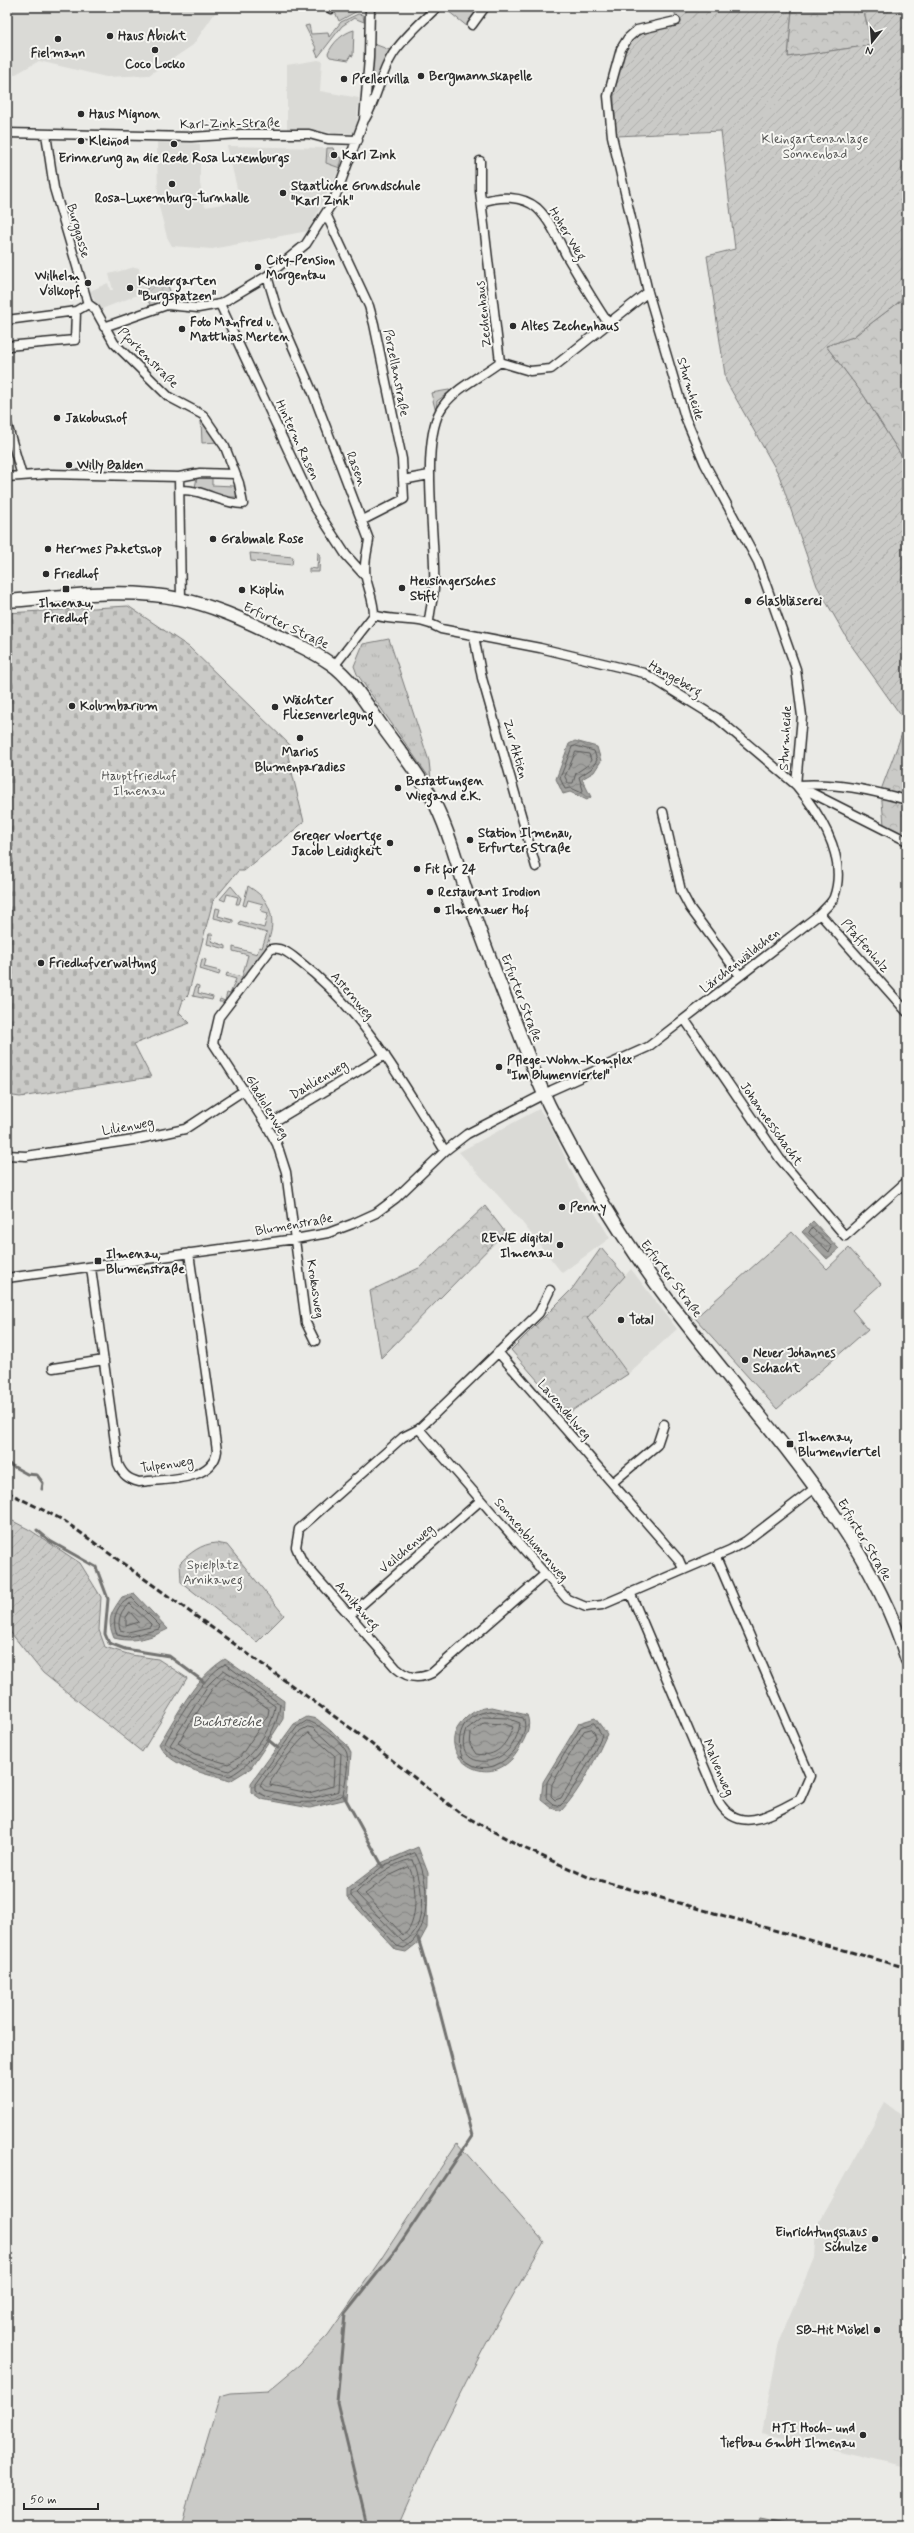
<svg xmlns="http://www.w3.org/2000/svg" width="914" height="2533" font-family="Mynerve,sans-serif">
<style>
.built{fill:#dadad6}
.grass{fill:#cacac7;stroke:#7a7a79}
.forest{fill:url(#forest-crowns);stroke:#7a7a79}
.cemetery{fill:url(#cemetery-stones);stroke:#7a7a79}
.park{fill:url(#park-tufts);stroke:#7a7a79}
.garden{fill:url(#garden-furrows);stroke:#7a7a79}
.water{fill:url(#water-waves);stroke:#727270}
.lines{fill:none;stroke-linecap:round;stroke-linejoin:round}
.shore{stroke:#5a5a59;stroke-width:1}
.stream{stroke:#727270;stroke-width:3}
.street-casing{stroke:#2b2b2b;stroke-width:11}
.secondary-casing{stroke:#2b2b2b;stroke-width:15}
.street{stroke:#f6f6f2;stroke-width:8}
.secondary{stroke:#f6f6f2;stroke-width:12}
.rail{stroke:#2b2b2b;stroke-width:3;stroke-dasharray:6 3;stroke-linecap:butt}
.poi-dot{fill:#2b2b2b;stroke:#f6f6f2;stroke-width:1.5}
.labels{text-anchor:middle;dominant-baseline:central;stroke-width:4;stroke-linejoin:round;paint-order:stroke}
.poi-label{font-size:13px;font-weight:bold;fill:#2b2b2b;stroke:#f6f6f2;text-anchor:start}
.street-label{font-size:13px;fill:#2b2b2b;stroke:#f6f6f2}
.park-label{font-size:13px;fill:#535352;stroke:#f6f6f2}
.water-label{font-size:14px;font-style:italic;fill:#545453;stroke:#f6f6f2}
</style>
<defs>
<pattern id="forest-crowns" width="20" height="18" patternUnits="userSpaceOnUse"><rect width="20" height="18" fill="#cacac7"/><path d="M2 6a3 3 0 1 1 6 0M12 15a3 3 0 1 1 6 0" fill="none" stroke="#aeaeab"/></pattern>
<pattern id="cemetery-stones" width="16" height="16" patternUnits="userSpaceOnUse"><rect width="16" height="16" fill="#cacac7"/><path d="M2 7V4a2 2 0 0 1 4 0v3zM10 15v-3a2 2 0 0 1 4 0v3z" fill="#aeaeab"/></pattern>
<pattern id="park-tufts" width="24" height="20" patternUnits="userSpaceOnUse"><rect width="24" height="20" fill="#cacac7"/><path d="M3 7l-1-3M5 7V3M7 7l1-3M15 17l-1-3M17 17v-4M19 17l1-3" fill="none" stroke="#aeaeab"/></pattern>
<pattern id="garden-furrows" width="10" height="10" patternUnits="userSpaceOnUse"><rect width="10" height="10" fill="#cacac7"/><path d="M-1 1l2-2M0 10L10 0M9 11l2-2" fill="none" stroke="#aeaeab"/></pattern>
<pattern id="water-waves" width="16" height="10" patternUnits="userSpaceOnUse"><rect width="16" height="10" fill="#a1a19e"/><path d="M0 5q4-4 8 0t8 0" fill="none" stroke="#838381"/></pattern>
</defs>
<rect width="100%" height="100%" fill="#eaeae6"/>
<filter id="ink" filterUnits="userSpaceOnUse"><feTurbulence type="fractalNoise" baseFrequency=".025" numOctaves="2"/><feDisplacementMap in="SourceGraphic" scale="8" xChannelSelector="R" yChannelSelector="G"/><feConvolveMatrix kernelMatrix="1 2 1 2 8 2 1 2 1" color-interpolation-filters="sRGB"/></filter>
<g filter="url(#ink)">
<path class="built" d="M7,7H219L193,45L149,75L106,77L39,61L7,79Z
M318,60L322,61L320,91L359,98L356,134L287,129V65Z
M157,142L200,144V184L205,207L240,201L227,146L327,148L326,163L340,168L308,231L212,249L172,246L167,237L158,203Z
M135,267L139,268L140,276L144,280H148L150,284L145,292L99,310L90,291L108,283L110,290H113L109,274Z
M539,1109L549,1123L579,1187L610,1238L562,1273L521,1221L459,1152Z
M631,1269L677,1329L628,1374L587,1318Z
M885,2103L907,2118V2250L905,2255L907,2256V2467L762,2433L779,2343L815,2258L817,2225Z"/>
<path class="grass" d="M343,7L359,8V10L339,21L334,10Z
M443,7H481L472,16L468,27Z
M358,14L363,15L364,22L354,18L342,26L318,57L315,50H317L305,26L309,25L311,34L328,33L329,37L341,22Z
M354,30L353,56L350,55L349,60L330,57L328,54C332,43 343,33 354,30Z
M374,44L390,50L368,108Z
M449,390L451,391L437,401L436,412L431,393Z
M201,420L219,442L202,443Z
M197,477L212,478V485L234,486L238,497H228L195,488Z
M318,552L320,555L319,572H309V568L317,569Z
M250,553L293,557L292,565L251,561Z
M231,886L241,898L239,904H236L238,897L227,894L225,901L220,899Z
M248,886C254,890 263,896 266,902C287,937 246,976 227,1002H219L220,999L225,1001L227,993L230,994L236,979L226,976L227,973L242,977L248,955L233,951V947L257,954L259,947L262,948L267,933L239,925L240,921L264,928L268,913L261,911L263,904L248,900L246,906L243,905Z
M216,908L220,909L218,916L233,920V923L214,918Z
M209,934H213L211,941L226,946V949L207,944Z
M202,959L206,960L204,967L220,971L219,975L200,969Z
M196,985L199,986L198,993L213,997L212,1000L193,996Z
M792,1232L827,1269L849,1248L881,1284L852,1310L868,1329L777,1409L695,1318Z
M457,2143L544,2242C488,2336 441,2426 398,2526H199L182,2522L220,2396L231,2393L268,2391L299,2365L328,2335L381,2259Z"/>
<path class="forest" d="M792,7H863L872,45L788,57Z
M907,296V465L864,396L826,346L853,337Z
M906,723L907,724V836L884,825L881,790Z
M485,1206L505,1232L381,1358L370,1291L419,1268Z
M601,1248L625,1276L587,1318L628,1374L567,1414L511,1350L572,1289Z"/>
<path class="cemetery" d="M128,606L189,647L290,745L288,756L304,822L244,871H238L213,901L188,995L183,1000L179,1012L190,1023L134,1044L151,1077L20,1097L7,1095V613Z"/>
<path class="park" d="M327,148H333L335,155L342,158L340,168L326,163Z
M389,639L429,761L431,780L357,674L354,666L363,644Z
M216,1543L227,1545L284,1615L257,1642L181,1582L180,1563C190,1553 201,1544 216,1543Z"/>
<path class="garden" d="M674,7H792L788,57L872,45L863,7H907V296L853,337L826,346L864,396L907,465V724L851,645L817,586L779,475L726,381L707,256L735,249L721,131L617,136C613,106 608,54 638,36C648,29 665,29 677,26Z
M165,279L174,300L150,305L145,292L150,284Z
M7,1518L30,1530L80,1563L101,1597L99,1630L105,1647L131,1655L158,1659L187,1678L142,1752L43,1673L7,1628Z"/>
<path class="water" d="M575,741L597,747L601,761L594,772L582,779L591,797L587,800L570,792L563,794L556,779L569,744Z
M813,1221L839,1249L827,1259L802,1232Z
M134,1593L168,1629C151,1638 133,1643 114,1638C106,1619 111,1613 122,1597Z
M225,1659L284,1701L283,1719L269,1741L251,1768L230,1781C208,1774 170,1768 159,1744C178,1714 195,1677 225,1659Z
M492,1707L527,1715C532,1727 525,1738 519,1749C491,1799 428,1752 465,1719C473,1711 480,1708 492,1707Z
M307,1717L317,1719L346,1744L351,1753L347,1799L310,1808L261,1799L251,1792V1783L294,1724Z
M595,1718L607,1734C595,1760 581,1790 561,1811L551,1808L541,1800L543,1782L579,1723Z
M418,1847L428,1873L427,1928L420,1941L406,1952L396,1950L347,1897V1889L381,1863Z
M760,2518L802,2526H757Z"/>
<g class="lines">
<path class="shore" d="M576,746L594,751L597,760L591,769L579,777L583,790L582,793L571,788L565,789L560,778L572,747Z
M576,752L589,754L591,760L588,765L576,773L573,783H568L565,777Z
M812,1228L832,1247L829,1252L809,1233Z
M132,1598L160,1626L159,1629L128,1637L117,1635C111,1621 116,1602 132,1598Z
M130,1604L151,1624L150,1627L128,1632L120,1630C117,1621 121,1608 130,1604Z
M130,1612L139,1622L126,1626V1618Z
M225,1664L280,1704C278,1732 254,1763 230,1776C213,1772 171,1761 164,1745C175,1722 203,1676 225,1664Z
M224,1670L275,1706C273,1730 249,1760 229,1771L193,1760L170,1745L208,1685Z
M224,1677L269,1709L268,1715L240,1757L228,1764L195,1754L178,1743L212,1689Z
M491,1711L523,1718C534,1737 493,1790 462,1757C454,1733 465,1713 491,1711Z
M483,1717L507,1718L520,1723C513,1775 449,1771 466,1730Z
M307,1721C317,1722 345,1744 347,1754C349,1766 345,1783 343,1795C321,1805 275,1806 255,1790V1784L297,1727Z
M485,1723L505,1724L513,1727C506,1745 497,1758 476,1754L470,1745L471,1733Z
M594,1723L602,1735L591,1759L565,1801L560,1806L553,1804L546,1798L547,1782L581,1727Z
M308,1727L313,1728L341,1754L339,1791L310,1799L264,1790L260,1785L300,1731Z
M592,1729L596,1736L586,1757L561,1798L555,1800L551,1796L552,1784L584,1731Z
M309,1733L335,1756L333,1786L309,1793L270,1785C269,1778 301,1737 309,1733Z
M415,1853C430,1877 433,1933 404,1948L397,1946L351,1896V1892L383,1866Z
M413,1860C423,1882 429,1929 403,1942L356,1893C365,1883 401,1857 413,1860Z
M409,1867C417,1881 419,1927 403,1935L365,1894L389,1876Z"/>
<path class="stream" d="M7,1463L27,1474L37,1475L43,1483L42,1489
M37,1530L50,1541L96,1567L108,1599L105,1634L109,1643L125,1649L169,1656L204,1682
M267,1739L278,1748
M344,1796L383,1867
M367,2526L337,2402L345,2314L395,2251L472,2136L438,2005L418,1938"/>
<defs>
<path id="street" d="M330,7L331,9
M676,21L637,30L628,38L621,49L608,96L612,136L648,292L685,417L705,464L758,562L796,669L802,716L796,785
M472,25L485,7
M365,119C377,99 380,74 393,54C405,36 422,22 437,7
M7,133L191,137L241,134H309L328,139L358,140
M46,134L54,188L88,304L95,309L114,343L169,397L203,415L225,447L239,483L243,504C221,504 203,489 180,490
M480,161V191L500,362
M482,202C499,196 522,195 537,208C550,220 558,239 566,255C580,278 593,301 608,323
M326,214L369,306L374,324L402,459L404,499L363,520
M267,276L278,313L313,393L369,540C367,553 363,565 366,578C369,591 374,602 374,615L334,666
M220,304L314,506L346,555L366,577
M7,320L76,311L88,304
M104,327L167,305L198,308L220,304L267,276L306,244L334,200L364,120L369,58L370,7
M7,346L75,340L76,311
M500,362L530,371L551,369L648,292
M7,424L22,476
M7,477L49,474L179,477L200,473L235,474
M179,477L181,599
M403,480L429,475
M374,615C399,623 417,615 441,629L540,648L644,673L717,718L796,785L907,841
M429,621C430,610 433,599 434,588C437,543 418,440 443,406C457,387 482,376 500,362
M474,636L482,678L536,867
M797,785C835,782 870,790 907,800
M663,812L681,891L690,908L740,976
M820,914L907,1012
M685,1020L780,1159L845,1236L907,1181
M267,1126L385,1055
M7,1155L26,1156L134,1140L185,1129L243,1091
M91,1268L118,1464C123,1475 128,1479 139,1482C164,1479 213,1482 217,1451L189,1253
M7,1278L295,1239L328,1233L352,1224L376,1213L396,1198L445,1151L467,1134L552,1090L648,1047L820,914C824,909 832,903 834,897C848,858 820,814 796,785
M315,1341L306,1323L286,1172L277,1144L267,1126L213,1043L219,1017L271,949C282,946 292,956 300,962C364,1011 403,1083 445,1151
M498,1352L679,1560L683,1569
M53,1368L104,1360
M419,1429L567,1599L586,1607L602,1605L730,1550L746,1541L815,1488
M612,1483L657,1445L664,1424
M544,1575L432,1673C418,1680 407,1678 396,1668L302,1561L296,1547L299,1529L403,1437L419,1429L539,1313L550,1290
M630,1592L719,1802C739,1836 774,1813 800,1799L810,1776L716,1557
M350,1615L480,1501"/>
<path id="secondary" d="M7,601C64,597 123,587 180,599C211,605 242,619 271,633C292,642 313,651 331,664C351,678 365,702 379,722C396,746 416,770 431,796C450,831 459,872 472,909C485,947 500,984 515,1022C526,1050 536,1078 549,1105C584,1175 624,1242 671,1304C751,1411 869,1530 907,1660"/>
</defs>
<use href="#street" class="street-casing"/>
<use href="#secondary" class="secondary-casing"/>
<use href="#street" class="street"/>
<use href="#secondary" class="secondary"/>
<path class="rail" d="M7,1492L63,1520L356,1732L461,1814L526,1849L588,1877L907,1968"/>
</g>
</g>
<g class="poi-dot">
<circle cx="110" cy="36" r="4"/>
<circle cx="58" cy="39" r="4"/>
<circle cx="155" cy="50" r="4"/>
<circle cx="421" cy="76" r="4"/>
<circle cx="344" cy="79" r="4"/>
<circle cx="81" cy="114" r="4"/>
<circle cx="81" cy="141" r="4"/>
<circle cx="174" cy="144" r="4"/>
<circle cx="334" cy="155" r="4"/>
<circle cx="172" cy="184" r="4"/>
<circle cx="283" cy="193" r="4"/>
<circle cx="258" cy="267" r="4"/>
<circle cx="88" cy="283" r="4"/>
<circle cx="130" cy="288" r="4"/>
<circle cx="513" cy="326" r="4"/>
<circle cx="182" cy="329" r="4"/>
<circle cx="57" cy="418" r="4"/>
<circle cx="69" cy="465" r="4"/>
<circle cx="213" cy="539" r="4"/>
<circle cx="48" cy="549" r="4"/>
<circle cx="46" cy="574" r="4"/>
<circle cx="402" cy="588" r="4"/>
<rect x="62" y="585" width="8" height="8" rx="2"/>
<circle cx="242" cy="590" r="4"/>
<circle cx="748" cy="601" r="4"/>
<circle cx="72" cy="706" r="4"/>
<circle cx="275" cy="707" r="4"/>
<circle cx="300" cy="738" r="4"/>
<circle cx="398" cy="788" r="4"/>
<circle cx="470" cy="840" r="4"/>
<circle cx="390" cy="843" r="4"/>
<circle cx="417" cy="869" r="4"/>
<circle cx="430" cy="892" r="4"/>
<circle cx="437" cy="910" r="4"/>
<circle cx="41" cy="963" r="4"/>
<circle cx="499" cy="1067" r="4"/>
<circle cx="562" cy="1207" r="4"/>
<circle cx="560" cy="1245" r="4"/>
<rect x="94" y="1257" width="8" height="8" rx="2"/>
<circle cx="621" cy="1320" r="4"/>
<circle cx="745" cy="1360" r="4"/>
<rect x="786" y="1440" width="8" height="8" rx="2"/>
<circle cx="875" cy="2239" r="4"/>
<circle cx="877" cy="2330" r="4"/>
<circle cx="863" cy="2435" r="4"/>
</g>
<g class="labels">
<g class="poi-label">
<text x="118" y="36">Haus Abicht</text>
<text x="58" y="53" text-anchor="middle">Fielmann</text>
<text x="155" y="64" text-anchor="middle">Coco Locko</text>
<text x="429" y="76">Bergmannskapelle</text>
<text x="352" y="79">Prellervilla</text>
<text x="89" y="114">Haus Mignon</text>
<text x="89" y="141">Kleinod</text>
<text x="342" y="155">Karl Zink</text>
<text x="174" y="158" text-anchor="middle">Erinnerung an die Rede Rosa Luxemburgs</text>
<text x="291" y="186">Staatliche Grundschule<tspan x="291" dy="15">"Karl Zink"</tspan></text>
<text x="172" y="198" text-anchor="middle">Rosa-Luxemburg-Turnhalle</text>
<text x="266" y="260">City-Pension<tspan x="266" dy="15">Morgentau</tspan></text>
<text x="80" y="276" text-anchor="end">Wilhelm<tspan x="80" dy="15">Völkopf</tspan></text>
<text x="138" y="281">Kindergarten<tspan x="138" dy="15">"Burgspatzen"</tspan></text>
<text x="190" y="322">Foto Manfred u.<tspan x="190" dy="15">Matthias Merten</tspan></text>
<text x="521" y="326">Altes Zechenhaus</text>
<text x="65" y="418">Jakobushof</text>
<text x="77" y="465">Willy Balden</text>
<text x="221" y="539">Grabmale Rose</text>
<text x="56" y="549">Hermes Paketshop</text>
<text x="54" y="574">Friedhof</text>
<text x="410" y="581">Heusingersches<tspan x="410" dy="15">Stift</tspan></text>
<text x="250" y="590">Köplin</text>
<text x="756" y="601">Glasbläserei</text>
<text x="66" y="603" text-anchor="middle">Ilmenau,<tspan x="66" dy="15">Friedhof</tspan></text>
<text x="283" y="700">Wächter<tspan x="283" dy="15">Fliesenverlegung</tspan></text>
<text x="80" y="706">Kolumbarium</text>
<text x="300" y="752" text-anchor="middle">Marios<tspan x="300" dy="15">Blumenparadies</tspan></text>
<text x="406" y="781">Bestattungen<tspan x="406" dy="15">Wiegand e.K.</tspan></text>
<text x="478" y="833">Station Ilmenau,<tspan x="478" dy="15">Erfurter Straße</tspan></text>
<text x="382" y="836" text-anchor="end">Greger Woertge<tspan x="382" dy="15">Jacob Leidigkeit</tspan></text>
<text x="425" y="869">Fit for 24</text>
<text x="438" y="892">Restaurant Irodion</text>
<text x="445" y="910">Ilmenauer Hof</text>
<text x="49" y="963">Friedhofverwaltung</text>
<text x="507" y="1060">Pflege-Wohn-Komplex<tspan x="507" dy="15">"Im Blumenviertel"</tspan></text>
<text x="570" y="1207">Penny</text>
<text x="552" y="1238" text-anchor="end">REWE digital<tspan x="552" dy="15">Ilmenau</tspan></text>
<text x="106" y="1254">Ilmenau,<tspan x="106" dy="15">Blumenstraße</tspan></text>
<text x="629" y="1320">Total</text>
<text x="753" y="1353">Neuer Johannes<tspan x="753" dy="15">Schacht</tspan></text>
<text x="798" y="1437">Ilmenau,<tspan x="798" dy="15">Blumenviertel</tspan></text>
<text x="867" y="2232" text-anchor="end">Einrichtungshaus<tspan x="867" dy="15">Schulze</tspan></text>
<text x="869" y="2330" text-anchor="end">SB-Hit Möbel</text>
<text x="855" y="2428" text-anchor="end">HTI Hoch- und<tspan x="855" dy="15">Tiefbau GmbH Ilmenau</tspan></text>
</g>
<g class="street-label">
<text transform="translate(230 124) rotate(-1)">Karl-Zink-Straße</text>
<text transform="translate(78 231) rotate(74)">Burggasse</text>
<text transform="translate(567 234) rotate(59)">Hoher Weg</text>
<text transform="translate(484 314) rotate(-96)">Zechenhaus</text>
<text transform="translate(148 358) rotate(45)">Pfortenstraße</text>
<text transform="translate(396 373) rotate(79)">Porzellanstraße</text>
<text transform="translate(690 389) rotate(73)">Sturmheide</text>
<text transform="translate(297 440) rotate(65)">Hinterm Rasen</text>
<text transform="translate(356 469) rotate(69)">Rasen</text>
<text transform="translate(286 626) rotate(25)">Erfurter Straße</text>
<text transform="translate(675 679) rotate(30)">Hangeberg</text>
<text transform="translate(786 738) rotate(-87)">Sturmheide</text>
<text transform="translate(515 749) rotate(74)">Zur Aktien</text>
<text transform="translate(865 946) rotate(49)">Pfaffenholz</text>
<text transform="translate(740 961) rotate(-38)">Lärchenwäldchen</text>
<text transform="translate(352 996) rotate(49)">Asternweg</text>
<text transform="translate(521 998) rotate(69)">Erfurter Straße</text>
<text transform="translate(319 1080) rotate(-31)">Dahlienweg</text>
<text transform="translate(267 1107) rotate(59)">Gladiolenweg</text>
<text transform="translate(771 1124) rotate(55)">Johannesschacht</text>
<text transform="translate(128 1127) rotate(-10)">Lilienweg</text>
<text transform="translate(294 1225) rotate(-10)">Blumenstraße</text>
<text transform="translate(671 1279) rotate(53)">Erfurter Straße</text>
<text transform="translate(315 1289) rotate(81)">Krokusweg</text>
<text transform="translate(564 1410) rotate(49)">Lavendelweg</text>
<text transform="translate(167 1465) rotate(-8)">Tulpenweg</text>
<text transform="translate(531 1540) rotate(49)">Sonnenblumenweg</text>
<text transform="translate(864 1540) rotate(59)">Erfurter Straße</text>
<text transform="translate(407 1549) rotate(-41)">Veilchenweg</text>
<text transform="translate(357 1606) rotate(49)">Arnikaweg</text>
<text transform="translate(718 1768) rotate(67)">Malvenweg</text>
</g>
<g class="park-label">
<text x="815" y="139">Kleingartenanlage<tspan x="815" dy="15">Sonnenbad</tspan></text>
<text x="139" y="776">Hauptfriedhof<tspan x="139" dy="15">Ilmenau</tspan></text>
<text x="213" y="1565">Spielplatz<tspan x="213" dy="15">Arnikaweg</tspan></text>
</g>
<g class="water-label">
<text x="227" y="1722">Buchsteiche</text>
</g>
</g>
<rect width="914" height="2533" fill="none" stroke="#f6f6f2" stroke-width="24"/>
<rect x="12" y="12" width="890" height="2509" fill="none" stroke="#2b2b2b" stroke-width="1.5" filter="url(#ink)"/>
<g transform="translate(872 42) rotate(197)" stroke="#f6f6f2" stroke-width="3" paint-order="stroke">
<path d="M0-3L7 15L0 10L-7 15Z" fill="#2b2b2b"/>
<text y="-6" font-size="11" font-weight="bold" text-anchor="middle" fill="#2b2b2b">N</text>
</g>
<path d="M24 2503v6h74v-6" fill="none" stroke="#2b2b2b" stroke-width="2"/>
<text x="30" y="2503" font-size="12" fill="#2b2b2b" stroke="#f6f6f2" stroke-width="3" paint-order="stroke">50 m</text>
</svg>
